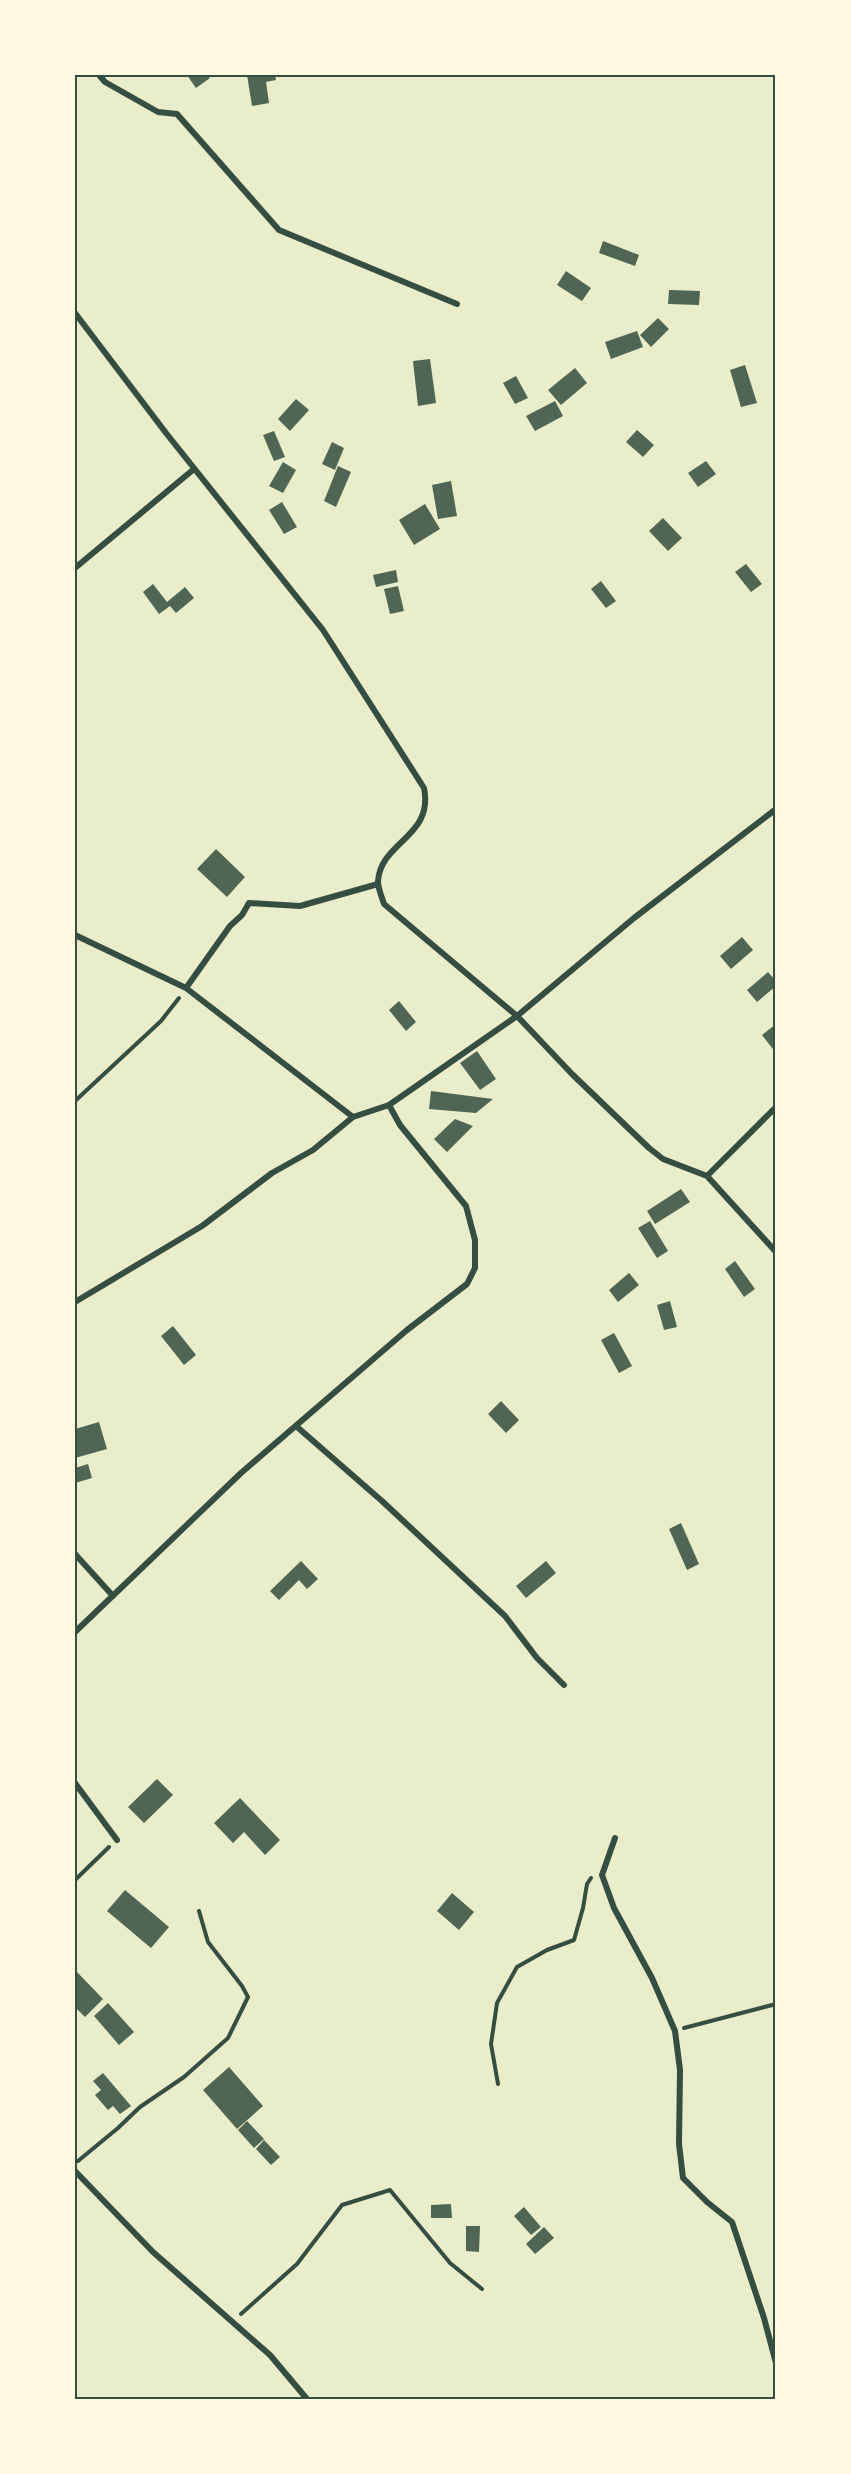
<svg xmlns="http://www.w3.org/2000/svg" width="851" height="2474" font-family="'Asap Condensed',sans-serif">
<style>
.building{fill:#4f6655}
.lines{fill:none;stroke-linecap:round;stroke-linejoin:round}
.path{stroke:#344e41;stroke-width:4}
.minor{stroke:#344e41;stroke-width:6}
.neatline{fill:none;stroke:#344e41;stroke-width:2}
</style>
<rect width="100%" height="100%" fill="#e9edc9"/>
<path class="building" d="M187,75H207L210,78L196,88Z
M247,75H275L276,80L266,82L269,103L252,106Z
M603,241L639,255L635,266L599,253Z
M566,271L591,288L582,301L557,285Z
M669,290L700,291L699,305L668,304Z
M658,318L669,329L651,347L640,335Z
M637,331L643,347L611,359L605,342Z
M430,359L436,403L418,406L413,361Z
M745,365L757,403L741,407L730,370Z
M575,368L587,383L561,405L548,390Z
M516,376L528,398L515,404L503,383Z
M296,399L309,410L290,431L278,419Z
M555,401L563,416L535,431L526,416Z
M637,430L654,445L643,457L626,442Z
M274,431L285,457L274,461L263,435Z
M332,442L344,448L335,470L322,464Z
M706,461L716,474L698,487L688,473Z
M283,462L296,470L283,493L269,486Z
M338,466L351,472L336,507L324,501Z
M451,481L457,516L438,519L432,485Z
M282,502L297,527L284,534L269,510Z
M425,504L440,529L414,545L399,520Z
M663,518L682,538L668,551L649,531Z
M746,564L762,584L751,592L735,572Z
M396,570L398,582L376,587L373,575Z
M601,581L616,601L606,608L591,589Z
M153,584L167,602L185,587L194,598L176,613L170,606L159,614L143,592Z
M398,586L404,611L390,614L384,589Z
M216,849L245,877L227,897L197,869Z
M742,937L753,950L731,969L720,956Z
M768,972L776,981V986L757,1002L747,990Z
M399,1001L416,1022L406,1031L389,1010Z
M776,1024V1053L762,1035Z
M477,1051L496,1079L480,1090L460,1063Z
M431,1091L493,1099L476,1113L429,1109Z
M455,1119L473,1126L447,1152L434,1139Z
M681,1189L690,1202L655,1224L647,1211Z
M650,1221L668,1251L657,1258L638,1228Z
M735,1261L755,1289L744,1297L725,1269Z
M629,1273L639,1285L618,1302L609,1290Z
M670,1301L677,1327L664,1330L657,1305Z
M173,1326L196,1355L184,1365L161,1336Z
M614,1333L632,1366L619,1373L601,1340Z
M501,1401L519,1420L506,1433L488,1414Z
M99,1422L107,1449L75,1458V1429Z
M88,1464L92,1478L75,1483V1468Z
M681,1523L699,1564L687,1570L669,1529Z
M301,1561L318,1579L307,1589L299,1580L279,1600L270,1591Z
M546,1561L556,1573L526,1598L516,1586Z
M157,1779L173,1795L144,1823L128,1807Z
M240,1798L280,1840L265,1855L244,1832L233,1843L214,1823Z
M125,1890L169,1927L151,1948L107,1911Z
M452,1893L474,1912L459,1930L437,1911Z
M77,1972L103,1999L85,2017L75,2007Z
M108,2003L134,2032L119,2045L94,2016Z
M229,2067L263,2106L237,2129L203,2090Z
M103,2073L131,2106L120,2114L113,2106L108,2110L95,2095L101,2090L93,2081Z
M247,2121L264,2139L254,2148L238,2130Z
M264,2140L280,2157L271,2165L256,2149Z
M451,2204L452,2218H431V2205Z
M524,2207L541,2227L531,2235L514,2216Z
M466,2226H480L479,2252L466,2251Z
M544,2227L554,2238L535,2254L526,2244Z"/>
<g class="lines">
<path class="path" d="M75,1101L161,1021L179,998
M75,1880L109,1847
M684,2028L776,2004
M498,2084L491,2044L497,2003L517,1967L547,1950L574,1940L583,1908L587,1884L591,1878
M78,2161L118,2128L140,2107L184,2077L228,2038L248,1997L242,1986L208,1942L199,1911
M241,2314L297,2264L342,2205L390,2190L450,2263L482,2289"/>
<path class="minor" d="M99,75L105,82L158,112L177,114L279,230L457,304
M75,313L166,433L323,630L424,788C434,837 381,841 378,881C378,889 382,897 384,904L517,1016L572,1074L649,1148L663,1159L707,1176L776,1252
M75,568L194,469
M75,935L186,988L353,1117L389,1105L400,1125L466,1206L475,1240V1268L467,1284L407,1330L241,1473L75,1632
M186,988L230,926L242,915L249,903L300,906L378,884
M389,1105L517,1016L634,918L776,809
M707,1176L776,1107
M75,1302L202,1226L272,1173L313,1150L353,1117
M296,1426L382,1501L505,1616L537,1658L564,1685
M75,1554L113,1596
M75,1783L117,1840
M615,1838L602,1875L614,1908L652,1978L675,2031L680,2070L679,2144L683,2178L707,2202L732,2222L764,2318L776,2363
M75,2171L153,2252L270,2355L307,2399"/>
</g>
<rect width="851" height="2474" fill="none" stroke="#fefae0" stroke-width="153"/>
<rect x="76" y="76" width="698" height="2322" class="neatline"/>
</svg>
